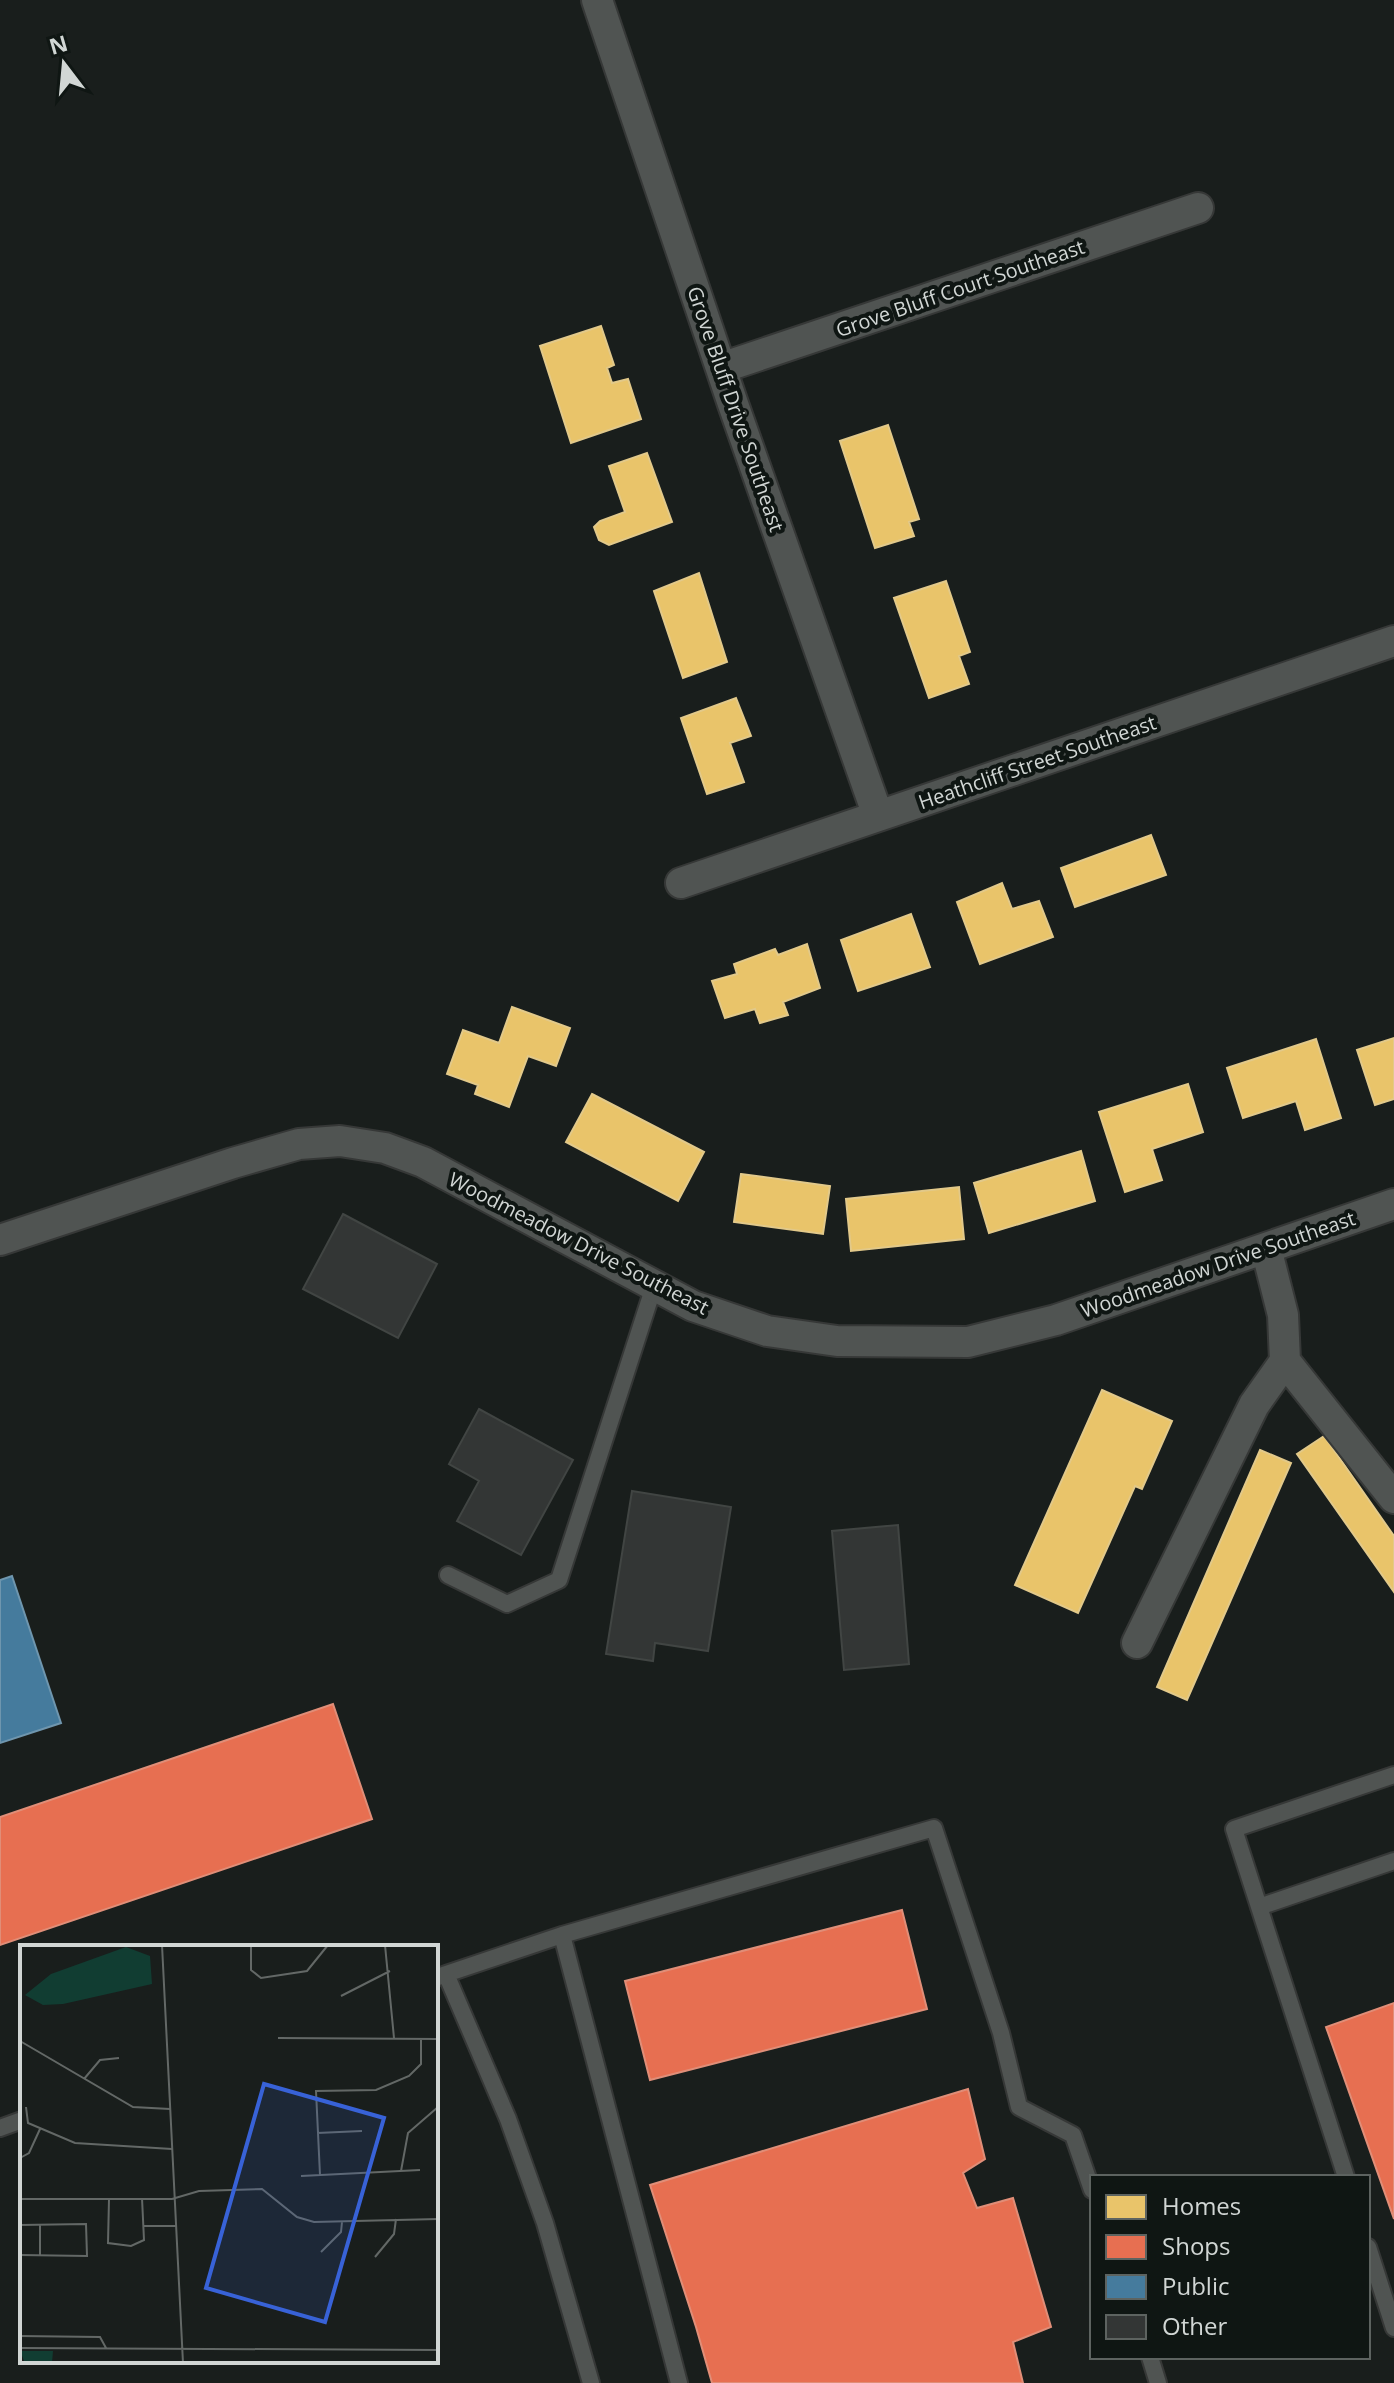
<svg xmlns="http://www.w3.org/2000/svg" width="1394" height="2383" font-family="'Open Sans',sans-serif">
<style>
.homes{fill:#e9c46a;stroke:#e2c98a;stroke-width:2}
.shops{fill:#e76f51;stroke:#e08e78;stroke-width:2}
.public{fill:#457b9d;stroke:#6f96ae;stroke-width:2}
.building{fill:#333635;stroke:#414543;stroke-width:2}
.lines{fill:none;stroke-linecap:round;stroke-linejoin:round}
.lane-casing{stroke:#363837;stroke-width:20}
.street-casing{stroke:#363837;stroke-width:34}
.lane{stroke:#505452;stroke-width:16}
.street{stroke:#505452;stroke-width:30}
.labels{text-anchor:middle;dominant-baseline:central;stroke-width:8;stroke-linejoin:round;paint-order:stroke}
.street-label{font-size:20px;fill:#d1d6d4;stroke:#0f1613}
.inset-road{fill:none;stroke:#636866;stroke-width:2}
.view{fill:#3862d7;fill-opacity:0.15;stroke:#3862d7;stroke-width:4}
.inset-edge{fill:none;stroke:#d1d6d4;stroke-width:4}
</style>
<rect width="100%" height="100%" fill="#191e1c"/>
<path class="homes" d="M601,326L614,365L607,368L612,383L628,379L641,419L571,443L540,346Z
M888,425L919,519L909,522L914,536L875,548L840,441Z
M647,453L672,522L609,545L599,540L594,527L600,521L625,512L609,466Z
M699,573L727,662L683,678L654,591Z
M946,581L970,652L959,656L969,684L929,698L894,598Z
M736,698L751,736L730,743L744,782L707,794L681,718Z
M1151,835L1166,875L1075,907L1061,868Z
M1002,883L1012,909L1039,901L1053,937L980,964L957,902Z
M911,914L930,967L858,991L841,940Z
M807,944L820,988L783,1002L788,1015L760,1023L755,1009L725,1018L712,981L737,974L734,964L775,949L778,955Z
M512,1007L570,1028L556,1066L528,1056L509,1107L475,1094L478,1085L447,1074L463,1030L499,1043Z
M1394,1038V1099L1375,1105L1357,1050Z
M1316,1039L1341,1118L1305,1130L1296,1101L1243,1118L1227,1068Z
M1188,1084L1203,1132L1152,1149L1162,1180L1125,1192L1099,1112Z
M592,1094L704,1152L678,1201L566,1142Z
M1081,1151L1095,1201L989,1233L974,1183Z
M741,1174L830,1186L823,1234L734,1222Z
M959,1187L964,1239L851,1251L846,1199Z
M1102,1390L1172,1421L1142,1489L1135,1486L1078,1613L1015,1585Z
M1324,1436L1394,1536V1592L1297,1454Z
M1260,1450L1291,1463L1187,1700L1157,1687Z"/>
<path class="shops" d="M333,1704L372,1819L0,1945V1817Z
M902,1910L927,2009L650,2080L625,1981Z
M1394,2003V2219L1326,2027Z
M968,2089L985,2159L963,2173L977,2208L1013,2198L1051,2327L1013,2342L1023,2383H712L696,2327L650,2185Z"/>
<path class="public" d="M12,1576L61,1723L0,1743V1580Z"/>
<path class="building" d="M343,1214L437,1264L398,1338L303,1289Z
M479,1409L573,1460L521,1555L457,1521L479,1481L449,1464Z
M632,1491L731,1507L708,1651L655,1643L653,1661L606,1654Z
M898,1525L909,1664L844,1670L832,1531Z"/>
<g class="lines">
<defs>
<path id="lane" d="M448,1575L507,1604L559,1580L654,1286
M1259,1907L1394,1861
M562,1935L679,2383
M446,1974L562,1935L934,1828L1001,2033L1019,2107L1073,2135L1092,2190
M438,1977L446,1974L508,2119L545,2223L591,2383
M0,2128L22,2120
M1346,2177L1234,1829L1394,1775
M1368,2247L1394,2328
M1150,2357L1158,2383"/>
<path id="street" d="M597,0L733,404L878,816
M721,368L1198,208
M681,883L1394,641
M0,1240L233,1163L299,1144L340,1141L385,1148L423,1162L693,1306L767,1331L837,1341L968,1342L1056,1320L1394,1204
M1285,1361L1394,1498
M1137,1643L1254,1405L1285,1361L1283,1315L1266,1248"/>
</defs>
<use href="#lane" class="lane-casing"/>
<use href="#street" class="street-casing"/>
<use href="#lane" class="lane"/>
<use href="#street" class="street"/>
</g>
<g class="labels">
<g class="street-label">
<text transform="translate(960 288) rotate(-19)">Grove Bluff Court Southeast</text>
<text transform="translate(736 409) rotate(71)">Grove Bluff Drive Southeast</text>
<text transform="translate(1037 762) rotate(-19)">Heathcliff Street Southeast</text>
<text transform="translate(579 1243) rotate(27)">Woodmeadow Drive Southeast</text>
<text transform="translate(1218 1264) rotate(-19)">Woodmeadow Drive Southeast</text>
</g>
</g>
<g transform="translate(20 1945)">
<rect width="418" height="418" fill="#191e1c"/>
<path d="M106,2L130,11L132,39L43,59L23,60L5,50L31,29ZM0,406H33L32,418H5Z" fill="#113d32"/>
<path class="inset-road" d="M142,0L163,418M231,0V25L241,33L287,26L308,0M365,0L374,93M417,48L418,16M321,51L370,26M258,93L418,94M0,96L113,162L150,164M64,134L80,115L99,113M6,162L8,178L55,198L152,204M297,188L342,186M0,213L9,208L20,184M381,226L388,188L418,162M300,230L296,146L356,145L389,131L401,119V93M281,231L400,225M0,254H152L179,246L242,244L277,272L294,277L418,274M89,254L88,298L111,301L124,295L122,253M0,280L66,279L67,311L0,310M124,281H157M301,307L321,287L322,277M20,310V280M355,312L374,289L376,274M0,391L80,392L86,403M0,403L418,405"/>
<path class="view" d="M244,139L364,173L305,377L186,343Z"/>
<rect width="418" height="418" class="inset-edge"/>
</g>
<rect x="1090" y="2175" width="280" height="184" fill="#0f1613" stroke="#5d6360" stroke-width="2"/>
<rect x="1106" y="2195" width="40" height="24" fill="#e9c46a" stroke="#5d6360" stroke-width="2"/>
<text x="1162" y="2215" font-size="24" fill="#d1d6d4">Homes</text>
<rect x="1106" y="2235" width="40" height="24" fill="#e76f51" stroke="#5d6360" stroke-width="2"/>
<text x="1162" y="2255" font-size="24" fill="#d1d6d4">Shops</text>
<rect x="1106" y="2275" width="40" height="24" fill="#457b9d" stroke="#5d6360" stroke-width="2"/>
<text x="1162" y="2295" font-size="24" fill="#d1d6d4">Public</text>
<rect x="1106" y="2315" width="40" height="24" fill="#333635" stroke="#5d6360" stroke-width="2"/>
<text x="1162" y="2335" font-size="24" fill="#d1d6d4">Other</text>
<g transform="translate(64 64) rotate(344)" stroke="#0f1613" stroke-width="6" paint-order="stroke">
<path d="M0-6L14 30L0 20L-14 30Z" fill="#d1d6d4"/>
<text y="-12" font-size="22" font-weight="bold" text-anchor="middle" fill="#d1d6d4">N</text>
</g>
</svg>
